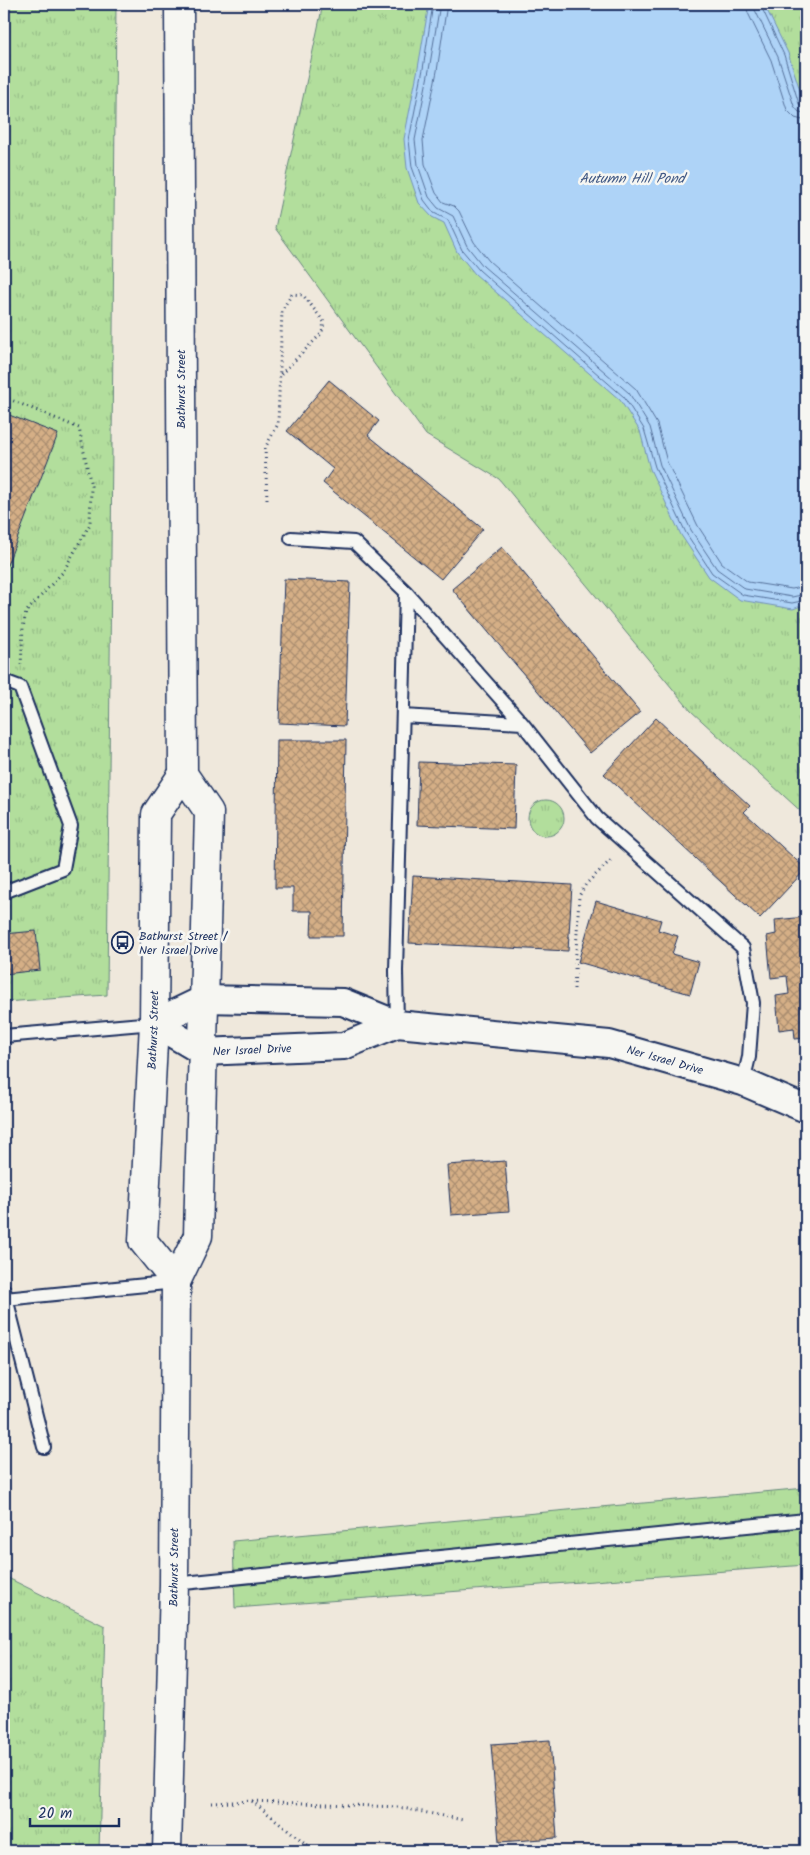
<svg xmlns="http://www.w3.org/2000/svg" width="810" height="1855" font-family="Kalam,sans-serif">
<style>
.park{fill:url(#park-tufts);stroke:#66867d}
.water{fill:#aed3f7;stroke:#7391ba}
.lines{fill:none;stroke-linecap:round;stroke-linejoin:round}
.shore{stroke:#56719b;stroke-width:1}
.building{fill:url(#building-cross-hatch);stroke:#1b2f5e}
.lane-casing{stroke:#1b2f5e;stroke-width:16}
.street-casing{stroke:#1b2f5e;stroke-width:30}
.secondary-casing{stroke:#1b2f5e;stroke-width:31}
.path{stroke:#1b2f5e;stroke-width:3;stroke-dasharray:1 4;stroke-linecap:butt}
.lane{stroke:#f6f6f2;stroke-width:12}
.street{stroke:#f6f6f2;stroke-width:26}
.secondary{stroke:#f6f6f2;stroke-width:28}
.labels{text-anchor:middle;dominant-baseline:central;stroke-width:5;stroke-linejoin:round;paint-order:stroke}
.street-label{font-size:12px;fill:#1b2f5e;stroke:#f6f6f2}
.poi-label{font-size:12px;fill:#1b2f5e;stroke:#f6f6f2;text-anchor:start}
.water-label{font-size:14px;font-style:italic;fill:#405884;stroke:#f6f6f2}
</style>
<defs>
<pattern id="park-tufts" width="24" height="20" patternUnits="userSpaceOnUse" patternTransform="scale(1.25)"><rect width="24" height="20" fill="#b2de9c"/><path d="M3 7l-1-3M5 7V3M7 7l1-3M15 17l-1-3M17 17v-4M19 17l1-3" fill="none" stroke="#98bf89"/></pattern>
<pattern id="building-cross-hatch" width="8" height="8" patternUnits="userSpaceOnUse" patternTransform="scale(1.25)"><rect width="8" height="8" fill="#d5af86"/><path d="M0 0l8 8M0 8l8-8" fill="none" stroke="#ac8f71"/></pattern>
</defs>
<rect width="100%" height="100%" fill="#efe8dc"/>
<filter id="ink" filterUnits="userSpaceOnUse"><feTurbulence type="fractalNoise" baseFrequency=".02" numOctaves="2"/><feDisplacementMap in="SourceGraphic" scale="10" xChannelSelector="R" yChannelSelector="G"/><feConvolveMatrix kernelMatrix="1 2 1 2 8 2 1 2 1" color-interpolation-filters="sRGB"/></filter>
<g filter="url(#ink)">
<path class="park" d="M4,4H116L107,995L4,1002Z
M323,4H806V816L691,711L499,479L426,435L275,228Z
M528 818a18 18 0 1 1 36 0a18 18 0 1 1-36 0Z
M806,1488V1565L235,1608L233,1541Z
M4,1576L105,1626L99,1851H4Z"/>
<path class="water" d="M429,4H764L788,53L806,109V604L793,609L740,600L709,577L681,535L650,469L640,431L620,400L475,274L457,252L444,223L432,217L419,203L407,168L404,139L418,68Z"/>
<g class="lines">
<path class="shore" d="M433,4L423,69L409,140L412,167L424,200L434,213L448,220L462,250L479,270L624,397L644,429L655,467L686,533L712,573L743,595L792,603L806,600
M440,4L429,70L415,140L418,165L429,197L438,208L453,216L467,246L483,266L629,393L650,427L660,465L691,530L717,569L745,589L792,597L806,594
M447,4L437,71L423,140L425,164L436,193L443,202L454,206L459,211L474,242L489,261L636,389L657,424L667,462L698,526L722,563L748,582L792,589L806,586
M746,4L748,13L771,60L787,110L795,118L806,121
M754,4L755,10L778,57L794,106L799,112L806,113
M760,4L784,55L799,104L802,106L806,107"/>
</g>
<path class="building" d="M329,380L379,421L368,435L483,529L441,579L323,483L333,469L287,431Z
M4,413L58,434L4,573Z
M502,547L640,712L590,753L452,589Z
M284,579L350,582L345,726L279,723Z
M656,718L750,806L744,812L806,869L760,918L604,774Z
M277,740H346L343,936H311L312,911H293V888H275Z
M419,762L516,765L514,829L417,825Z
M413,876L572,885L568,951L409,943Z
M596,901L661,920L658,930L678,936L672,954L699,962L690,994L578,962Z
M806,917V1038L795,1039L794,1028L779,1030L776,996L789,994L787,976L771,978L767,936L776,934L775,920Z
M36,931L40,970L4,974V934Z
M505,1161L509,1211L451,1215L447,1165Z
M550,1740L557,1838L499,1842L491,1744Z"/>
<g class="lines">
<defs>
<path id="lane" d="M291,538L354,542L406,592L522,723L597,818L743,948L753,1003L749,1057L743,1082
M4,681L20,687L71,826L63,869L4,892
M403,716L522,723
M397,1024L396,971L406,592
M4,1036L154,1023
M4,1290L44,1447
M5,1299L176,1282
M174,1584L806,1520"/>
<g id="street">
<path id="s1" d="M154,1023L204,999L343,1002L397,1024L609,1044L743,1082L806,1109"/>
<path id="s2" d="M154,1023L203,1052L344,1046L397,1024"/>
</g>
<g id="secondary">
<path id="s3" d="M176,1282L143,1241L154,1023L156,814L183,774"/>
<path id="s4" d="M167,1851L174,1584L176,1282L198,1236L209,812L183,774L179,4"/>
</g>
</defs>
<use href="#lane" class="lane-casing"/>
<use href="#street" class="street-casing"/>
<use href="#secondary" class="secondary-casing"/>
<path class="path" d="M4,397L79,428L91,486L90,524L63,572L26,612L23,628L21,666
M267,499L265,448L278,424L282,310L292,294L303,295L324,322L322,333L280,375
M574,989L579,896L586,884L611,860
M252,1801L398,1807L463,1820
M212,1803L252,1801L315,1851"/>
<use href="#lane" class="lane"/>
<use href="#street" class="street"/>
<use href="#secondary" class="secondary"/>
</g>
</g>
<defs>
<symbol id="bus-ring" viewBox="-11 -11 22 22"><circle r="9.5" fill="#f6f6f2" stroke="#1b2f5e" stroke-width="1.5"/><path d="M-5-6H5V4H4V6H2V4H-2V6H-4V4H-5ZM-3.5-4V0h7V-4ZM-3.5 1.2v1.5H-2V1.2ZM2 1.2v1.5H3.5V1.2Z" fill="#1b2f5e"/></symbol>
</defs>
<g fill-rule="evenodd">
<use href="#bus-ring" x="110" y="930" width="25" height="25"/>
</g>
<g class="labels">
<g class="street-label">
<text transform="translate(181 389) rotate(-90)">Bathurst Street</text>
<text stroke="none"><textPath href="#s3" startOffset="264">Bathurst Street</textPath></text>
<text stroke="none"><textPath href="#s2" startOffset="106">Ner Israel Drive</textPath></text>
<text stroke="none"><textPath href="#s1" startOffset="524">Ner Israel Drive</textPath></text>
<text stroke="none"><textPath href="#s4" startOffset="284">Bathurst Street</textPath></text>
</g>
<g class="poi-label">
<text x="139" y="936">Bathurst Street /<tspan x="139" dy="14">Ner Israel Drive</tspan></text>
</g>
<g class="water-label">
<text x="632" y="179">Autumn Hill Pond</text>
</g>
</g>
<rect width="810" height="1855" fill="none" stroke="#f6f6f2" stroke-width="20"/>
<rect x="10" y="10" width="790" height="1835" fill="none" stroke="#1b2f5e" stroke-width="2" filter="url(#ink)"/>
<path d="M30 1818v8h89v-8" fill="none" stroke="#1b2f5e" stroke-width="2.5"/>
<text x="38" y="1818" font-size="15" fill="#1b2f5e" stroke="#f6f6f2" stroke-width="4" paint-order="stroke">20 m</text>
</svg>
